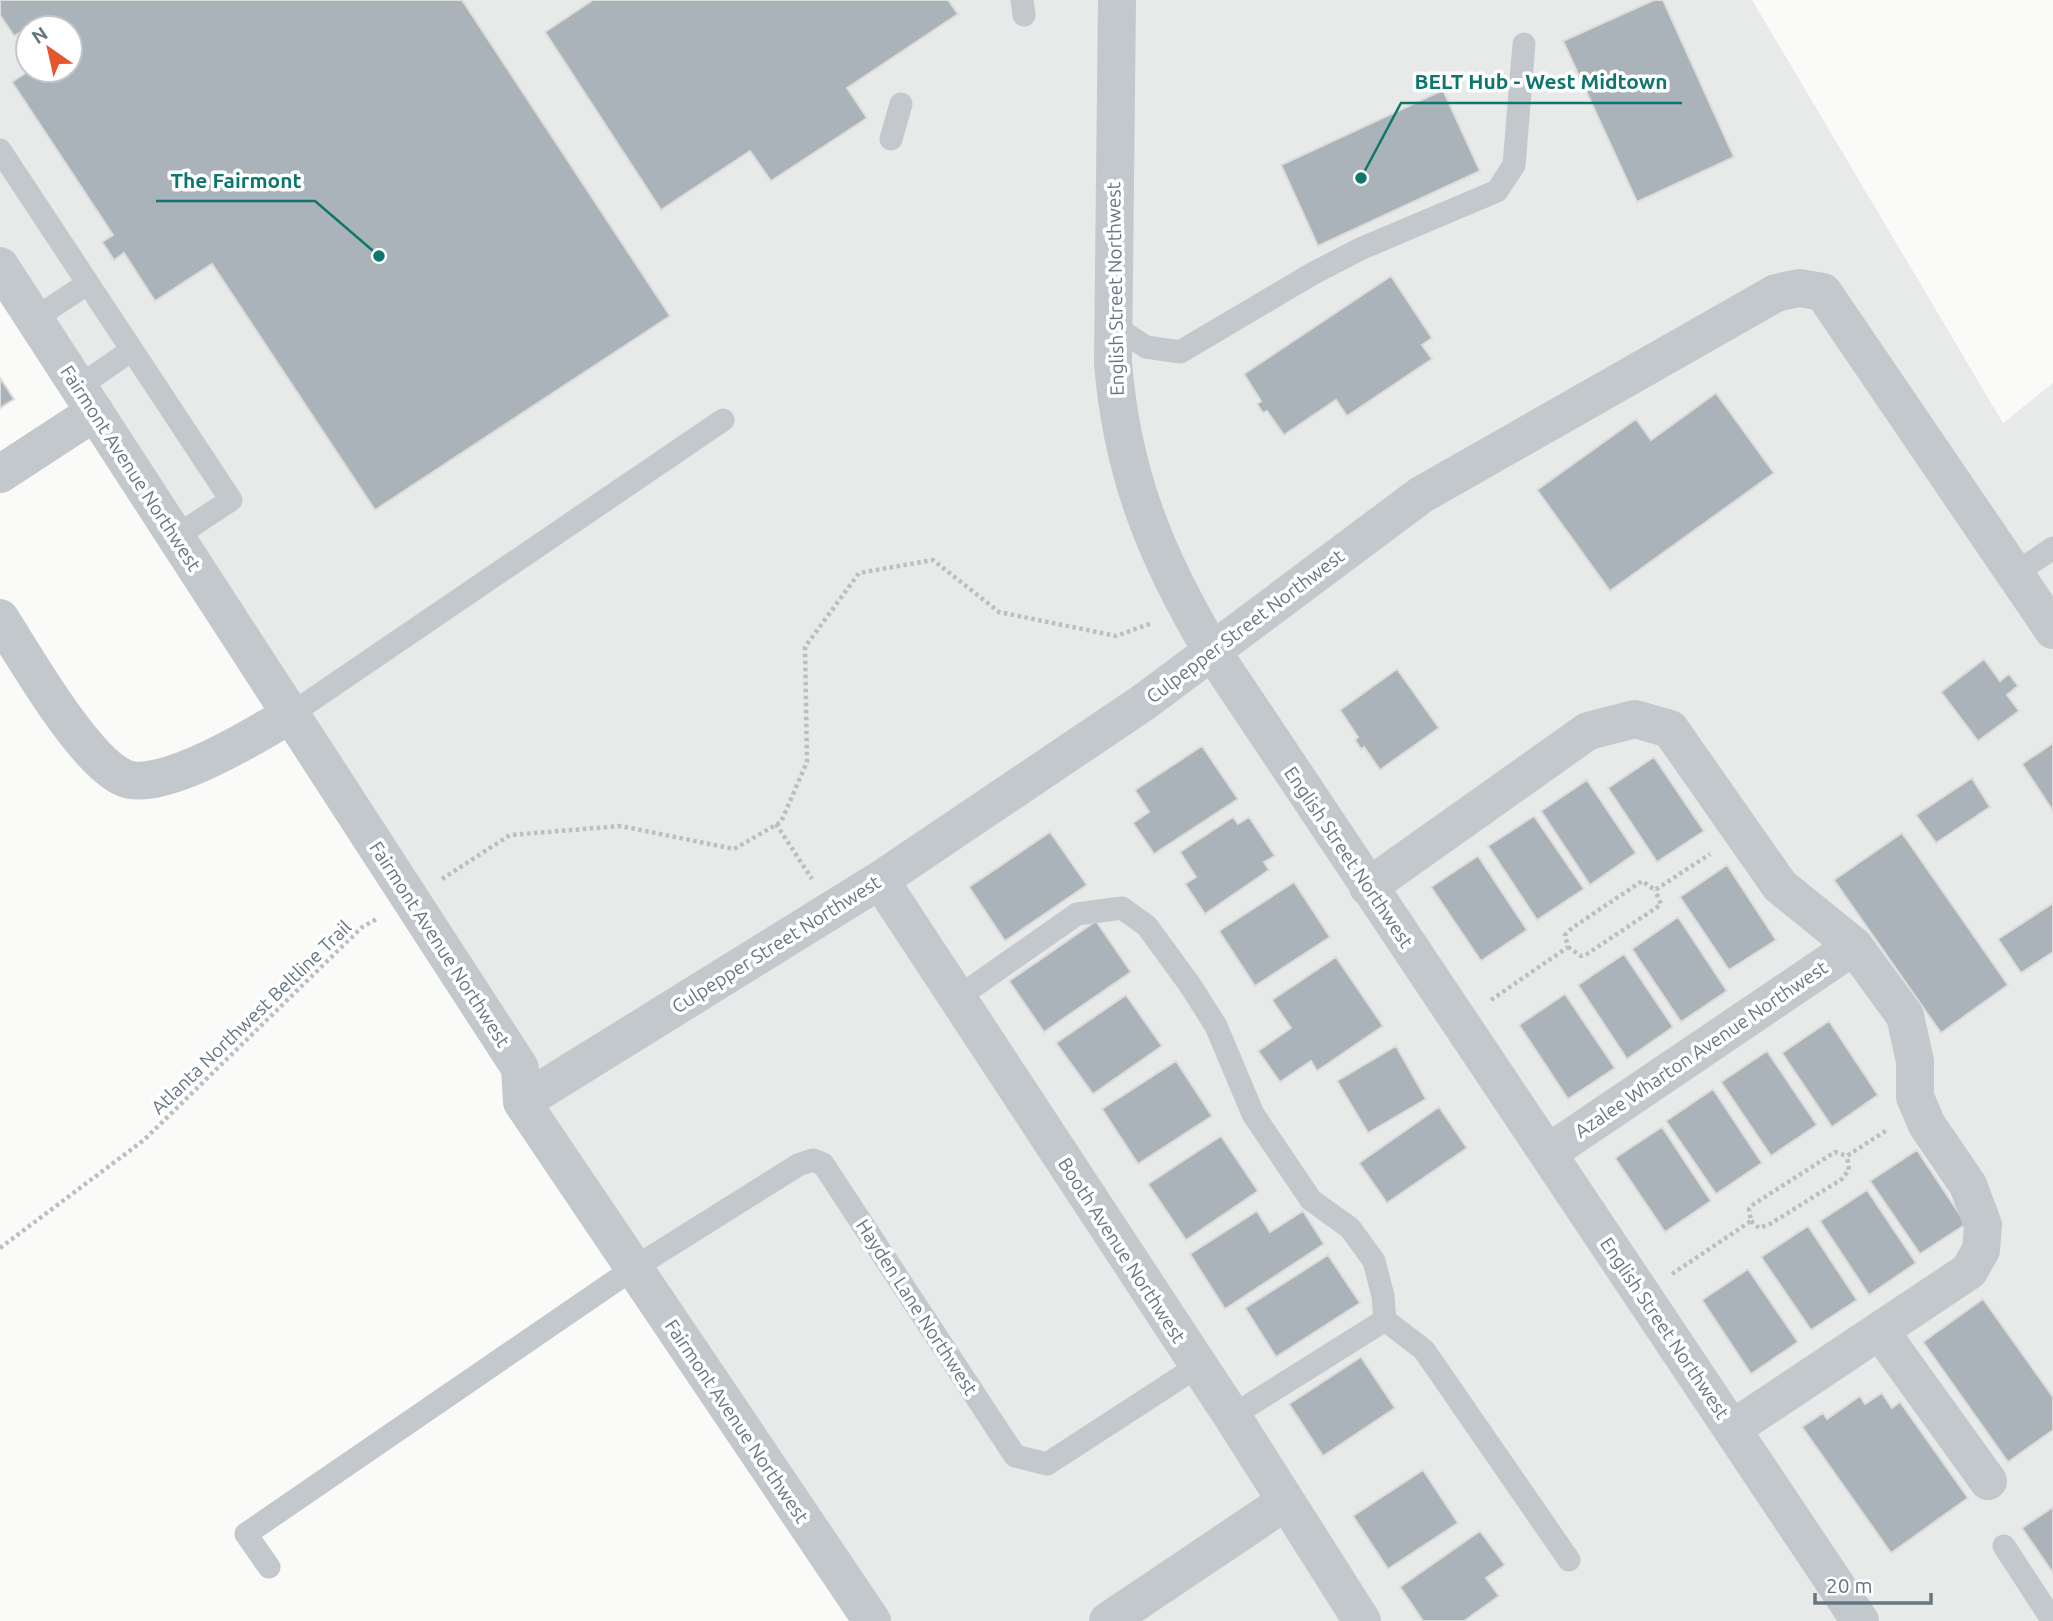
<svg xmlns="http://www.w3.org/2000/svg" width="2053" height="1621" font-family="Ubuntu,sans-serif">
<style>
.built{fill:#e8e9e9;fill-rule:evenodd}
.building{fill:#aab3b9;stroke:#dcdcda;stroke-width:2}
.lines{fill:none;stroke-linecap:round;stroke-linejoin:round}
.path{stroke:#bbbfc2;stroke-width:4.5;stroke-dasharray:3.5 3.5;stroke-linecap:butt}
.service{stroke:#c3c8cc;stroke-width:23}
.minor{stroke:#c3c8cc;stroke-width:38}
.labels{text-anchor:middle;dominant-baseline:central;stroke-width:7;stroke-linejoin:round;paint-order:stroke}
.street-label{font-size:19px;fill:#657683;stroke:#fff}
.leader{fill:none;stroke:#0f766e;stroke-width:2.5}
.callout-dot{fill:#0f766e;stroke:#fff;stroke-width:2.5}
.callout-label{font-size:21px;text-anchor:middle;font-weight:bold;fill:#0f766e;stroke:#fff;stroke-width:7;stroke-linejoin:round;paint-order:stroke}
</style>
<rect width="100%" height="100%" fill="#fafaf8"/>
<path class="built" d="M0,0H1752L2003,423L2053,383V1621H885L522,1102L0,256ZM28,28H70V70H28Z"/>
<path class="building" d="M0,0H462L670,316L375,510L212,264L155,301L124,253L114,260L102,242L113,235L12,82L30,70H70V28H28V32L26,29L14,36L0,15Z
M593,0H948L958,14L847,88L867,118L771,181L750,151L661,210L545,32Z
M1654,0H1663L1734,157L1637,202L1563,41Z
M1443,90L1480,171L1318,246L1281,165Z
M1391,276L1432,338L1422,345L1432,359L1347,416L1336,400L1284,435L1267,411L1263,413L1257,404L1261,401L1244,374Z
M0,378L14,399L0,408Z
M1716,393L1774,473L1610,591L1537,490L1636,419L1651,440Z
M1984,659L2000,681L2009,674L2018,686L2007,695L2019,711L1978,741L1941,692Z
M1397,669L1439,728L1380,770L1364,747L1361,749L1355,740L1358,737L1340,710Z
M2053,743V811L2022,764Z
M1202,746L1238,799L1154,854L1133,823L1149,812L1135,790Z
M1654,757L1704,831L1657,862L1608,788Z
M1972,778L1990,807L1936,843L1916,815Z
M1587,780L1636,853L1590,885L1541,811Z
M1534,816L1584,889L1537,920L1488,846Z
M1233,817L1238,824L1249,817L1275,856L1264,862L1269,870L1205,914L1185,884L1196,877L1180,852Z
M1050,832L1087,885L1005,941L969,887Z
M1902,833L2008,985L1941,1033L1834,880Z
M1478,856L1527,930L1481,961L1431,887Z
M1727,865L1776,940L1729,970L1680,897Z
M1294,882L1330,937L1255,986L1219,931Z
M2053,903V952L2021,973L1998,939Z
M1678,917L1727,991L1681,1022L1632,949Z
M1096,921L1131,972L1044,1032L1009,981Z
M1624,954L1673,1027L1627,1059L1578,985Z
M1336,957L1383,1026L1317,1071L1311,1061L1280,1082L1258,1051L1291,1028L1272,1000Z
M1565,994L1615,1068L1568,1099L1519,1025Z
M1126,995L1162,1046L1093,1094L1056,1043Z
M1829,1021L1878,1095L1832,1127L1782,1053Z
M1396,1046L1426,1099L1368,1133L1337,1081Z
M1767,1051L1817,1125L1771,1156L1721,1082Z
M1176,1061L1212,1116L1138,1164L1102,1109Z
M1713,1089L1762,1163L1716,1194L1666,1121Z
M1439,1107L1467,1148L1387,1203L1359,1163Z
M1662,1127L1711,1201L1665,1232L1615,1158Z
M1221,1136L1258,1191L1186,1240L1148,1184Z
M1917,1150L1966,1224L1920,1254L1870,1181Z
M1867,1190L1916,1263L1869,1295L1820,1221Z
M1257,1211L1270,1232L1303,1211L1324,1244L1225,1309L1190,1254Z
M1808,1226L1857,1300L1811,1330L1761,1257Z
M1328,1255L1360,1303L1276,1357L1245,1308Z
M1748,1269L1798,1342L1751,1374L1702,1300Z
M1983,1299L2053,1397V1430L2008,1462L1923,1342Z
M1361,1357L1395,1408L1323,1456L1289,1404Z
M1882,1393L1892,1408L1900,1402L1968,1498L1891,1553L1802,1427L1823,1413L1827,1419L1860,1396L1865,1404Z
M1423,1470L1458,1523L1388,1569L1353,1516Z
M2053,1507V1573L2022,1528Z
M1480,1531L1505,1565L1486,1578L1499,1596L1464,1621H1423L1400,1587Z"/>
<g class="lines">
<path class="path" d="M776,824L812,879
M442,879L510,835L621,826L734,849L781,822L807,762L805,647L859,573L933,560L999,612L1116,636L1152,623
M1568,947L1581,956L1587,954L1656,908L1661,904L1655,890
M1491,1000L1568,947L1565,935L1572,928L1642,881L1655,890L1710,854
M1751,1221L1759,1228L1770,1224L1842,1179L1849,1170L1847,1156
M0,1248L144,1140L361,928L378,918
M1672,1274L1751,1221L1749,1209L1754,1204L1835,1152L1847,1156L1887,1130"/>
<path class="service" d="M1022,0L1024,15
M891,139L901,104
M0,150L231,500L175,537
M34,319L87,284
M1114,326L1146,347L1180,352L1312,274L1360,249L1497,191L1514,165L1524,44
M78,387L132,350
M2016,573L2053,548
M291,714L723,420
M957,998L1077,914L1122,908L1147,926L1190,985L1216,1026L1253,1114L1311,1200L1350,1228L1374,1261L1383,1296L1385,1320L1232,1416
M1385,1320L1424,1350L1569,1560
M2004,1546L2053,1621
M269,1567L246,1534L634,1268L798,1165L813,1160L823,1164L1015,1456L1047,1464L1198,1366"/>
<path class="minor" d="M1117,0L1113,363C1122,474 1156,557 1212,651L1860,1621
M0,266L520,1068L522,1102L872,1621
M0,474L95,412
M0,618C25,657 84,761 124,778C160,794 258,734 291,714
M880,880L1232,1416L1362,1621
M1368,887L1588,731L1635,719L1670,729L1780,886L1854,946L1905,1016L1915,1061V1097L1927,1125L1968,1185L1983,1225L1981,1250L1969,1271L1732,1429
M522,1102L880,880L1144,702L1421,495L1776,293L1799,288L1823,292L2053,630
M1548,1153L1854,946
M1880,1331L1988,1481
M1108,1621L1285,1502"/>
</g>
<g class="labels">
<g class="street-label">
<text transform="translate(1115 289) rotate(-91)">English Street Northwest</text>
<text transform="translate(131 468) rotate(57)">Fairmont Avenue Northwest</text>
<text transform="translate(1245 626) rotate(-37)">Culpepper Street Northwest</text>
<text transform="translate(1349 857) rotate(56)">English Street Northwest</text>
<text transform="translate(440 944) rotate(57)">Fairmont Avenue Northwest</text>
<text transform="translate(776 944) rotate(-32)">Culpepper Street Northwest</text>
<text transform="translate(251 1017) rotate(-44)">Atlanta Northwest Beltline Trail</text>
<text transform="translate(1701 1049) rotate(-34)">Azalee Wharton Avenue Northwest</text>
<text transform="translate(1122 1250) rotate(57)">Booth Avenue Northwest</text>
<text transform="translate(917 1307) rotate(57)">Hayden Lane Northwest</text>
<text transform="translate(1665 1328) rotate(56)">English Street Northwest</text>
<text transform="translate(737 1421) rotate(56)">Fairmont Avenue Northwest</text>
</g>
</g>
<path class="leader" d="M1361 178L1401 103H1682M379 256L315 201H156"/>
<g class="callout-dot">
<circle cx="1361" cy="178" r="7"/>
<circle cx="379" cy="256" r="7"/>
</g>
<g class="callout-label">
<text x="1541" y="89">BELT Hub - West Midtown</text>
<text x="236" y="188">The Fairmont</text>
</g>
<g transform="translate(49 49) rotate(326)"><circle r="33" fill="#ffffff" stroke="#c1c8cd" stroke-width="2"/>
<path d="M0-5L12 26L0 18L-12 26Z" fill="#e4572e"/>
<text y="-10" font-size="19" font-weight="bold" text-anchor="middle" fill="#657683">N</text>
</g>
<path d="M1815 1593v10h116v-10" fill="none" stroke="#657683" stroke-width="3.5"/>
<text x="1826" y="1593" font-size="21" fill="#657683" stroke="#ffffff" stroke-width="5" paint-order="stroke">20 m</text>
</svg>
